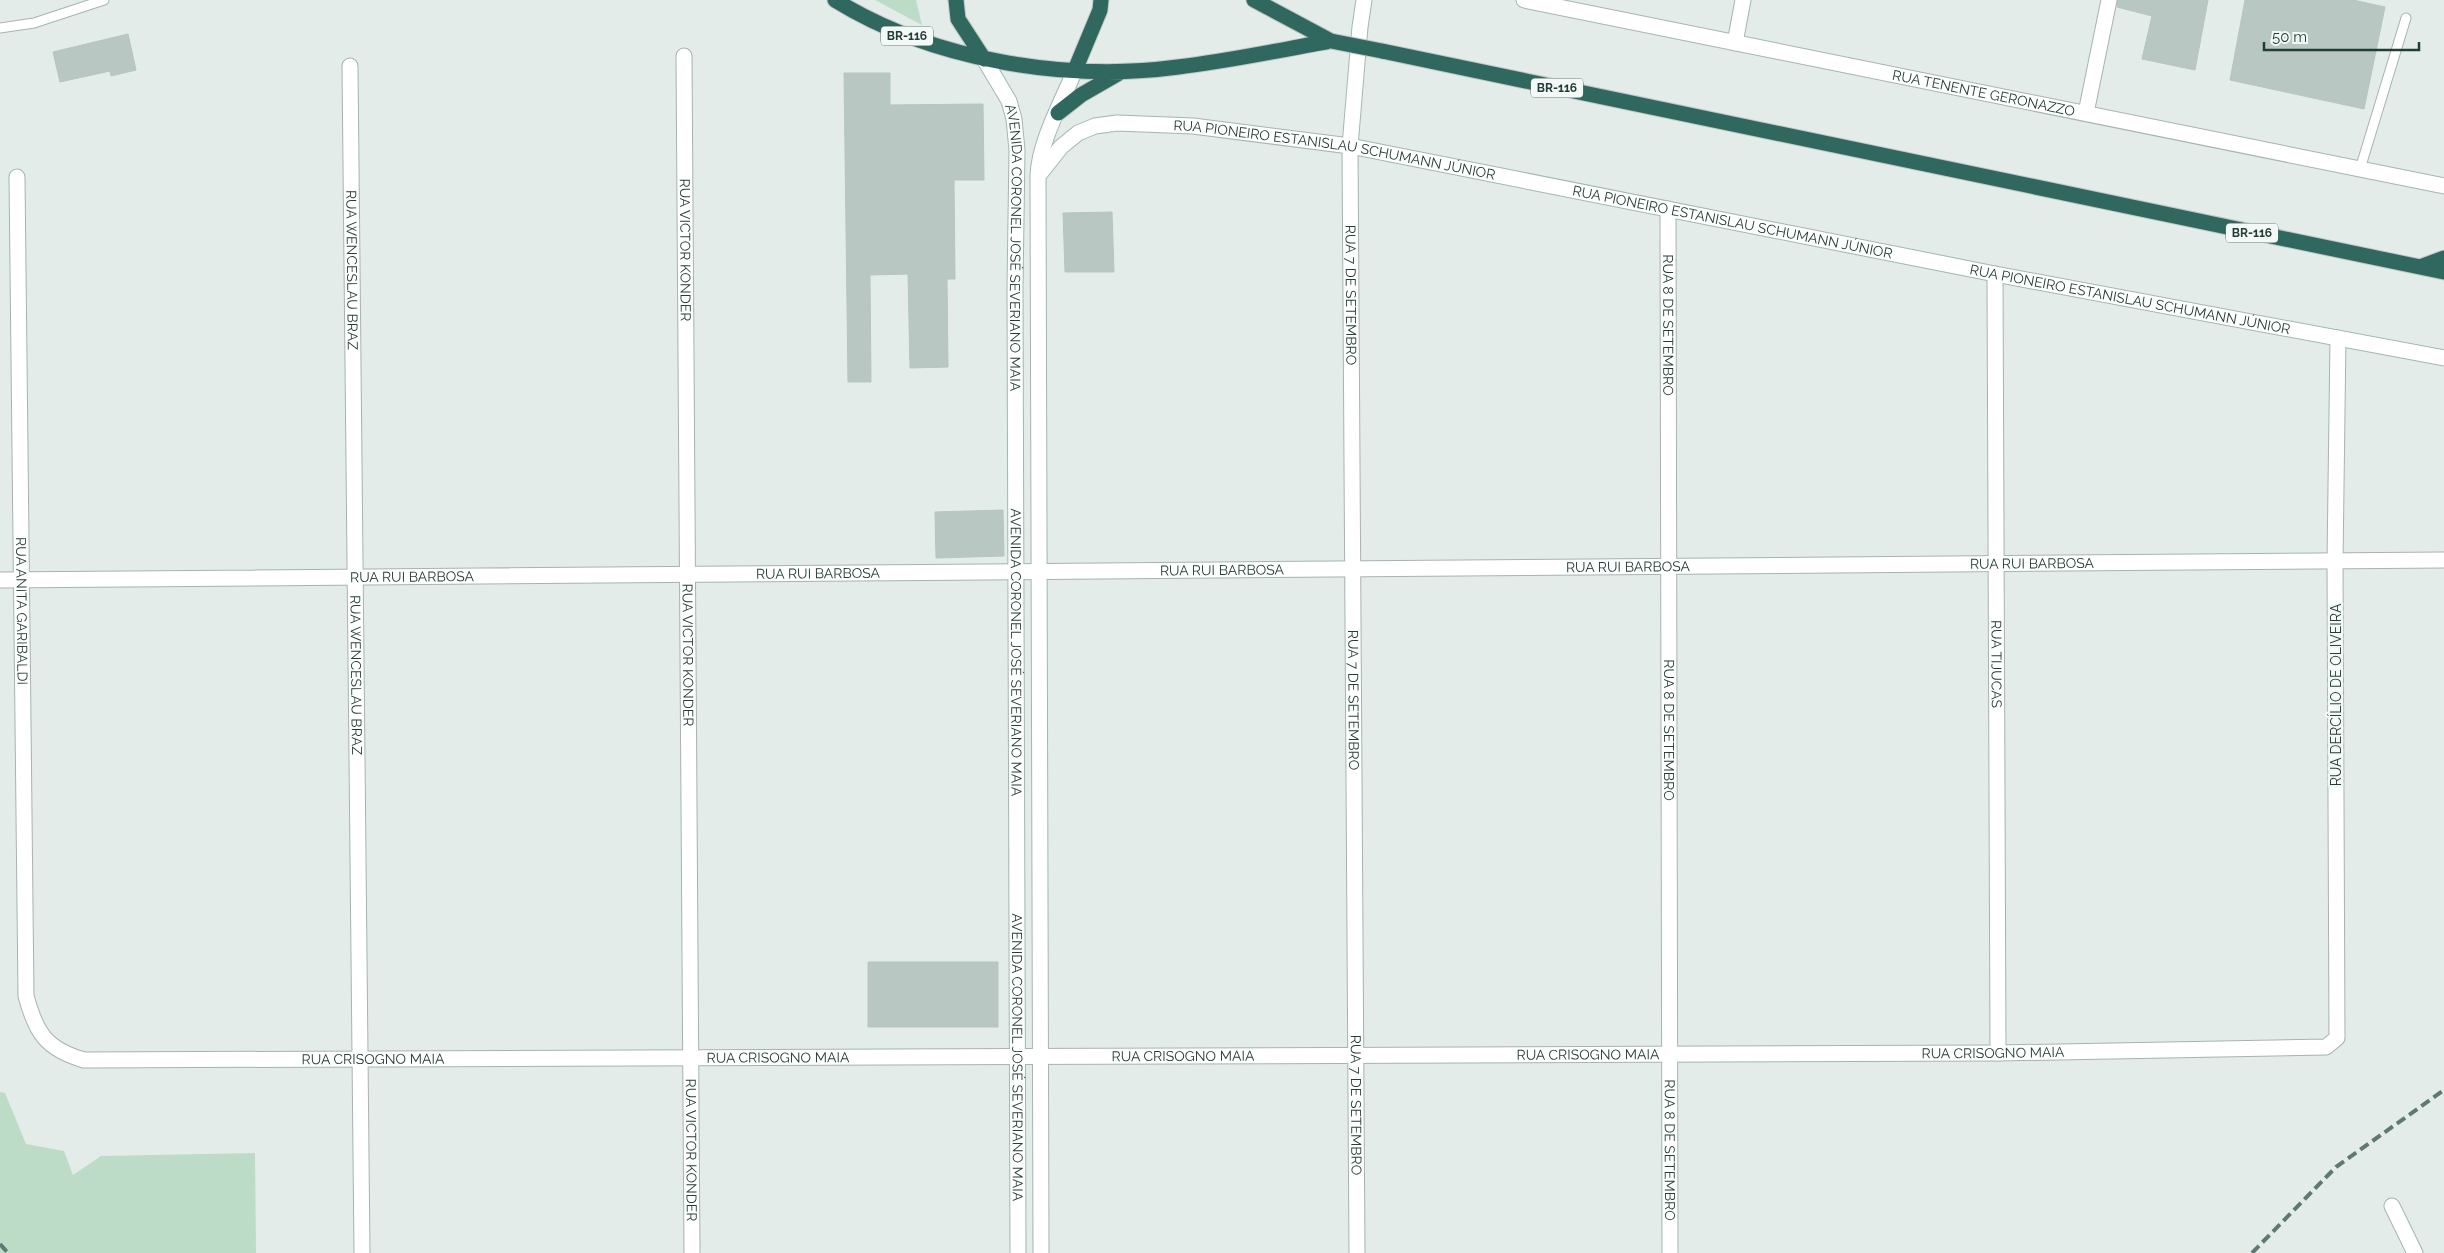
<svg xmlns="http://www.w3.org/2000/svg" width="2444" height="1253" font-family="Raleway,sans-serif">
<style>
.green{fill:#bddcc7}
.building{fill:#b8c7c2;stroke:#b5c5c0}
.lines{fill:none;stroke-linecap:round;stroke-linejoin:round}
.lane-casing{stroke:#a6b4b0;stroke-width:11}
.street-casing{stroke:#a6b4b0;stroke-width:17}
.secondary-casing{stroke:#a2b7b1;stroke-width:17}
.highway-casing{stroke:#c1c9c7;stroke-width:17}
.lane{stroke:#fff;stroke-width:9}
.street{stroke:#fff;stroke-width:15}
.secondary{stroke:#fff;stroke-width:15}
.highway{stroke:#306860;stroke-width:15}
.rail{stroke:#5e7873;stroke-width:4;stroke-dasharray:10 5;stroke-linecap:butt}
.highway-bridge-casing{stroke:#c1c9c7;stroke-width:17;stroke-linecap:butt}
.highway-bridge{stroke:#306860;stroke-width:15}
.labels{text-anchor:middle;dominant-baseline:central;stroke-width:4.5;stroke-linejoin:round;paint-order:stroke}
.shield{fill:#f3f9f6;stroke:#617571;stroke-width:1}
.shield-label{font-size:12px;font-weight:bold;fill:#233d38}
.street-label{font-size:14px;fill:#233d38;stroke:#f3f9f6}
</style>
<rect width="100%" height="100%" fill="#e3ece9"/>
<path class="green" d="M875,0H916L922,25Z
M0,1092L5,1093L26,1144L64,1151L73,1175L101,1156L255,1153L256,1253H0Z"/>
<path class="building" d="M2118,0H2208L2195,70L2142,59L2152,16L2117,7Z
M2245,0H2353L2385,7L2364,109L2230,80Z
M128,34L136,70L111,76L110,71L60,82L53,52Z
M844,73H890V105L983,104L984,180H954L955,279H947L948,367L910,368L908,274L870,275L871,382H848Z
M1112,212L1114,272H1065L1063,213Z
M1003,510L1004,556L936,558L935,512Z
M868,962H998V1027H868Z"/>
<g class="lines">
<defs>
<path id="lane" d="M0,28L34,23L104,0
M2360,169L2406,18"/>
<g id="street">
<path id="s1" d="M1524,0L2444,186"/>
<path d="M1735,43L1743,0"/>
<path id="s2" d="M684,56L692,1253"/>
<path id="s3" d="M350,66L362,1253"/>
<path d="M2086,113L2109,0"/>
<path id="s4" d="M1350,146L1357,1253"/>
<path id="s5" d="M17,177L26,996C36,1033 46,1049 84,1060L1998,1053L2326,1047L2337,1038L2335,562L2338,338"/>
<path id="s6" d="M1668,209L1670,1253"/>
<path id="s7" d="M1995,274L1998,1053"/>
<path id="s8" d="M0,580L2444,560"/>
<path d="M2392,1206L2415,1253"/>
</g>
<g id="secondary">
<path id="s9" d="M984,59L1009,101L1014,119L1017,150L1015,288L1018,1253"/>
<path d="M1350,146L1360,27L1364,0"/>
<path id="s10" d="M1038,176L1061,147L1078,133L1095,126L1117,123L1193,126L1350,146L1995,274L2444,358"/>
<path d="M1041,1253L1038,176C1039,142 1062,102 1075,70"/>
</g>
<path id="highway" d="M835,0C932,60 1065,82 1178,67C1229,61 1280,50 1331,41
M956,0L958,19L984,59
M1254,0L1331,41
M1382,51L2444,272
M1075,70L1100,10L1101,0
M1058,113L1081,95L1121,72
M2420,267L2444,258"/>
</defs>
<use href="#lane" class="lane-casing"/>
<use href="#street" class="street-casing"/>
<use href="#secondary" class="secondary-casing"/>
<use href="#highway" class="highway-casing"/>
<use href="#lane" class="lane"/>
<use href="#street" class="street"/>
<use href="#secondary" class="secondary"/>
<use href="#highway" class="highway"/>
<path class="rail" d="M0,1244L8,1253
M2252,1253L2336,1167L2444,1090"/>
<defs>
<path id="highway-bridge" d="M1331,41L1382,51"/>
</defs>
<use href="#highway-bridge" class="highway-bridge-casing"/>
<use href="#highway-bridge" class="highway-bridge"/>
</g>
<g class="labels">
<g class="shield">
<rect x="881" y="26.5" width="52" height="19" rx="4"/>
<rect x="1531" y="78.5" width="52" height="19" rx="4"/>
<rect x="2226" y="223.5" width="52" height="19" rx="4"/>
</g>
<g class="shield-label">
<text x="907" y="36">BR-116</text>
<text x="1557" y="88">BR-116</text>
<text x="2252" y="233">BR-116</text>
</g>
<g class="street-label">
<text stroke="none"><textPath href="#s1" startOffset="469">RUA TENENTE GERONAZZO</textPath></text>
<text stroke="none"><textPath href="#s10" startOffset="319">RUA PIONEIRO ESTANISLAU SCHUMANN JÚNIOR</textPath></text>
<text stroke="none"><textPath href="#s10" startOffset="724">RUA PIONEIRO ESTANISLAU SCHUMANN JÚNIOR</textPath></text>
<text stroke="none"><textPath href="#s9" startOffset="196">AVENIDA CORONEL JOSÉ SEVERIANO MAIA</textPath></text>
<text stroke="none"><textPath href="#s2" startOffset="194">RUA VICTOR KONDER</textPath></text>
<text stroke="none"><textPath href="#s3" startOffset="204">RUA WENCESLAU BRAZ</textPath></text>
<text stroke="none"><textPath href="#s4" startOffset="149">RUA 7 DE SETEMBRO</textPath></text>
<text stroke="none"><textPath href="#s10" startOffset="1129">RUA PIONEIRO ESTANISLAU SCHUMANN JÚNIOR</textPath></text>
<text stroke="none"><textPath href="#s6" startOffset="116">RUA 8 DE SETEMBRO</textPath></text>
<text stroke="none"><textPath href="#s8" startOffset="2032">RUA RUI BARBOSA</textPath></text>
<text stroke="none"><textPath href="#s8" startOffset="1628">RUA RUI BARBOSA</textPath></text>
<text stroke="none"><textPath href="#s8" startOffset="1222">RUA RUI BARBOSA</textPath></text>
<text stroke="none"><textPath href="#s8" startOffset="818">RUA RUI BARBOSA</textPath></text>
<text stroke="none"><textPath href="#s8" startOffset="412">RUA RUI BARBOSA</textPath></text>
<text stroke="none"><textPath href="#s5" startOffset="434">RUA ANITA GARIBALDI</textPath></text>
<text stroke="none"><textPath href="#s9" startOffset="601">AVENIDA CORONEL JOSÉ SEVERIANO MAIA</textPath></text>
<text stroke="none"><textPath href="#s2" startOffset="599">RUA VICTOR KONDER</textPath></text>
<text stroke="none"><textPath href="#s7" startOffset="390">RUA TIJUCAS</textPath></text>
<text stroke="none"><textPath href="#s3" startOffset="609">RUA WENCESLAU BRAZ</textPath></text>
<text transform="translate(2336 695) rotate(-90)">RUA DERCÍLIO DE OLIVEIRA</text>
<text stroke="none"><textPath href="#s4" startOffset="554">RUA 7 DE SETEMBRO</textPath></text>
<text stroke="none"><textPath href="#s6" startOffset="521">RUA 8 DE SETEMBRO</textPath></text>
<text stroke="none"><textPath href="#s5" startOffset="2820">RUA CRISOGNO MAIA</textPath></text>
<text stroke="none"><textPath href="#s5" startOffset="2415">RUA CRISOGNO MAIA</textPath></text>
<text stroke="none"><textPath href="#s5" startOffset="2010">RUA CRISOGNO MAIA</textPath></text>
<text stroke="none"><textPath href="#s5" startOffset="1605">RUA CRISOGNO MAIA</textPath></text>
<text stroke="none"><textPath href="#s9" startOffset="1006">AVENIDA CORONEL JOSÉ SEVERIANO MAIA</textPath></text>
<text stroke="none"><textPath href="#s5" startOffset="1200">RUA CRISOGNO MAIA</textPath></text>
<text stroke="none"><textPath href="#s4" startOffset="959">RUA 7 DE SETEMBRO</textPath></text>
<text stroke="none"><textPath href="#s2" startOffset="1094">RUA VICTOR KONDER</textPath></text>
<text stroke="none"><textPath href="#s6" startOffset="941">RUA 8 DE SETEMBRO</textPath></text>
</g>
</g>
<path d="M2264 42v8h155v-8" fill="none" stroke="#233d38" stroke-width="2.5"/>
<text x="2272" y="42" font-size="15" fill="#233d38" stroke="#f3f9f6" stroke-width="4" paint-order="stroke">50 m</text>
</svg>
